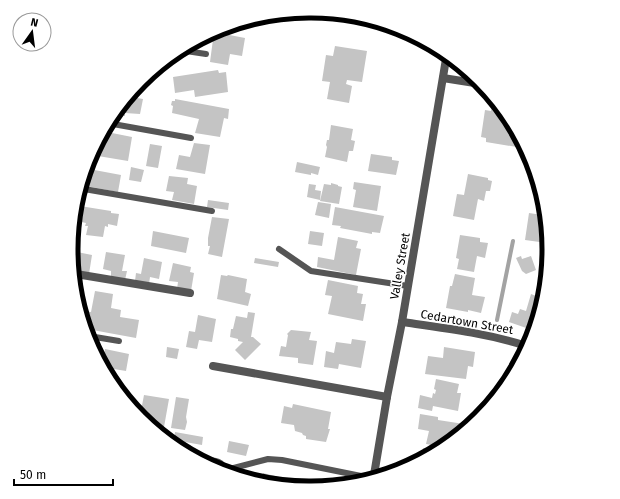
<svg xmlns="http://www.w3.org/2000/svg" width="620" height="499" font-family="'Fira Sans',sans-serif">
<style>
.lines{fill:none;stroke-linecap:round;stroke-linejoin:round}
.stream{stroke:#a3a3a3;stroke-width:4}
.building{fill:#c4c4c4}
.service{stroke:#555;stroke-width:6}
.minor{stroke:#555;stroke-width:8}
.tertiary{stroke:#555;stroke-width:8}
.labels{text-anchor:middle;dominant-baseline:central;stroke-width:3;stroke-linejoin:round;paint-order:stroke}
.street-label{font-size:12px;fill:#000;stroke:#fff}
.rim{fill:none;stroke:#000;stroke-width:5}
</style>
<rect width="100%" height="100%" fill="#fff"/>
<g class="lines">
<path class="stream" d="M497,320L513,241"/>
</g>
<path class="building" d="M214,32L245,38L242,56L230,54L228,65L210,62Z
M335,46L367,51L362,82L347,80L346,84L352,86L349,103L327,99L330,82L322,81L326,55L333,56Z
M218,70L219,73L226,72L228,92L195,97L194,90L175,93L173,77Z
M135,91L139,92L137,98L143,99L140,114L125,113V116L119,115Z
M175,99L229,109L228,119L224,118L220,137L195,133L199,119L172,113L173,106L171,105L172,101H175Z
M493,102L523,148L486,142V138L481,137L485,110L491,111Z
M331,125L353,129L351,140L355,141L353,151H349L347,162L325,157L327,147L326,145L327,140H329Z
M107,132L132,137L128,161L92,155L100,143L103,144L105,136Z
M194,143L210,145L205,174L176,169L179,155L190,157Z
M150,144L162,146L158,168L146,166Z
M371,154L392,157V160L399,161L396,175L368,171Z
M297,162L320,167L318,175L311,173V175L295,172Z
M131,167L144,170L141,182L129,180Z
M89,169L121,175L118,192L86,186Z
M468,174L488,178V180L492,181L490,191H486L484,201L478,199L474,220L453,216L457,194L464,195Z
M169,176L188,178L187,184L197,186L194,204L172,200L174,192L166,191Z
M354,182L381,186L377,211L353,207L356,190L353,189Z
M331,183L338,185V186L342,187L339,204L320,201L324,184L331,185Z
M309,184L316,185L315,190L321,191L320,200L307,197Z
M208,200L229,203L228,210L207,207Z
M318,202L331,204L329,218L315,215Z
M80,206L111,211V213L119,214L117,226L108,224V227L105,226L103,237L86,235L88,226H85L86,223L77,221Z
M335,207L384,216L380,233L372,232V234L340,228L341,226L332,225Z
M529,213L542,215L547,243L525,240Z
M212,217L229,219L222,257L208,254L210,246H208V238Z
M153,231L189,238L186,253L151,246Z
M310,231L324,233L322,246L308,244Z
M460,235L480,238V242L488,243L485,258L477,256L474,272L457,269L459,259L456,258Z
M338,237L358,241L356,248L361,249L356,275L317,267L318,257L334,260Z
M72,247L78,248L77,252L92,255L89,274L76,271Z
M106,252L125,255L122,271H127L125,280L111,277V271L103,269Z
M521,256L522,259L531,256L536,270L526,274L522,271L516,258Z
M144,258L162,262L159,279L150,277L149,284L135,281L136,273L141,274Z
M255,258L279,262L278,267L254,263Z
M541,261H546L542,281H540Z
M173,263L191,267L190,272L194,273L191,291L177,289L178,282L169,281Z
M455,274L475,278L472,295L485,297L481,313L468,310V312L446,308L450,286H452Z
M221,275L227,276L228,275L247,279L245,292L251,294L248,306L217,299Z
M328,280L358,286L357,293L363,294L361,304H366L363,321L328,314L332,296L325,295Z
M95,291L113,294L111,308L121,310L120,317L139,320L136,338L87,329L84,311L91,312Z
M531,294L539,297L532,330L509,322L512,312L518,314L520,309L526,311Z
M248,312L255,313L251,337H253L261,344L245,360L235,350L243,342L238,341V339L230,337L231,329H233L236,316L247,318Z
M198,315L216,319L212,342L199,340L197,349L186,347L189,331L195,332Z
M291,330L311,332L309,340L317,341L313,365L298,363V358L279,356L281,346L286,347L288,335L287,334Z
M352,339L366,341L361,368L339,364L338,369L324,367L326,351L334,353L336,342L351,344Z
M167,347L179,349L177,359L166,357Z
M444,347L475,352L473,367L468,366L466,379L425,374L428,356L443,358Z
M105,349L129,354L126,371L108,368L103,361Z
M436,379L459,384L457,393H461L458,411L433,406L432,411L418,408L420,395L432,398L433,393L435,394L436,390L434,389Z
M144,395L169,399L164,427L160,426V430L140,416Z
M176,397L189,399L186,417L187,422L185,430L171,428Z
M293,404L331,412L328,429H330L326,442L306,439V436L303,435L302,433L295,431L294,425L281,423L284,406L292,408Z
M420,414L438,417V420L464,424L463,428L437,446L426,444L429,431L418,429Z
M175,432L203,437L202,445L174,440Z
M229,441L249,445L246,456L227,452Z
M423,448L431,450L422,456Z
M263,473L279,477V479L317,487L310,488L262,478Z"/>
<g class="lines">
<path class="service" d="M186,51L206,54
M113,124L191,138
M84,189L212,211
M279,249L311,271L408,286
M89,336L119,341
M206,462C215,458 223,462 226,471
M226,470L268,459L282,460L366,477"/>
<path class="minor" d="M443,78L481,84
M76,274L190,293
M402,322C444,328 486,333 527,346
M213,366L387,397"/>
<path class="tertiary" d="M374,475L387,397L402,322L446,59"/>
</g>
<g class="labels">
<g class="street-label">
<text transform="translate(400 266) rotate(-80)">Valley Street</text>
<text transform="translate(467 322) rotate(10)">Cedartown Street</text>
</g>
</g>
<path d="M0 0H620V499H0ZM309 18H311A231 231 0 0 1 542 249V250A231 231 0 0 1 311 481H309A231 231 0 0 1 78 250V249A231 231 0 0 1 309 18Z" fill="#fff" fill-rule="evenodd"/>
<path class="rim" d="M309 18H311A231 231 0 0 1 542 249V250A231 231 0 0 1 311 481H309A231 231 0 0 1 78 250V249A231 231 0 0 1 309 18Z"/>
<g transform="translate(32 32) rotate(14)"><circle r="19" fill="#ffffff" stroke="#999999"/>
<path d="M0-3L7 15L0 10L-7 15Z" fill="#000000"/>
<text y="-6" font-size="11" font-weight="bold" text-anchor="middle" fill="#000000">N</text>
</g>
<path d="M14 479v6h99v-6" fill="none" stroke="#000000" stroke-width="2"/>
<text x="20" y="479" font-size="12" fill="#000000" stroke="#ffffff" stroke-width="3" paint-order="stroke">50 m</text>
</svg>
